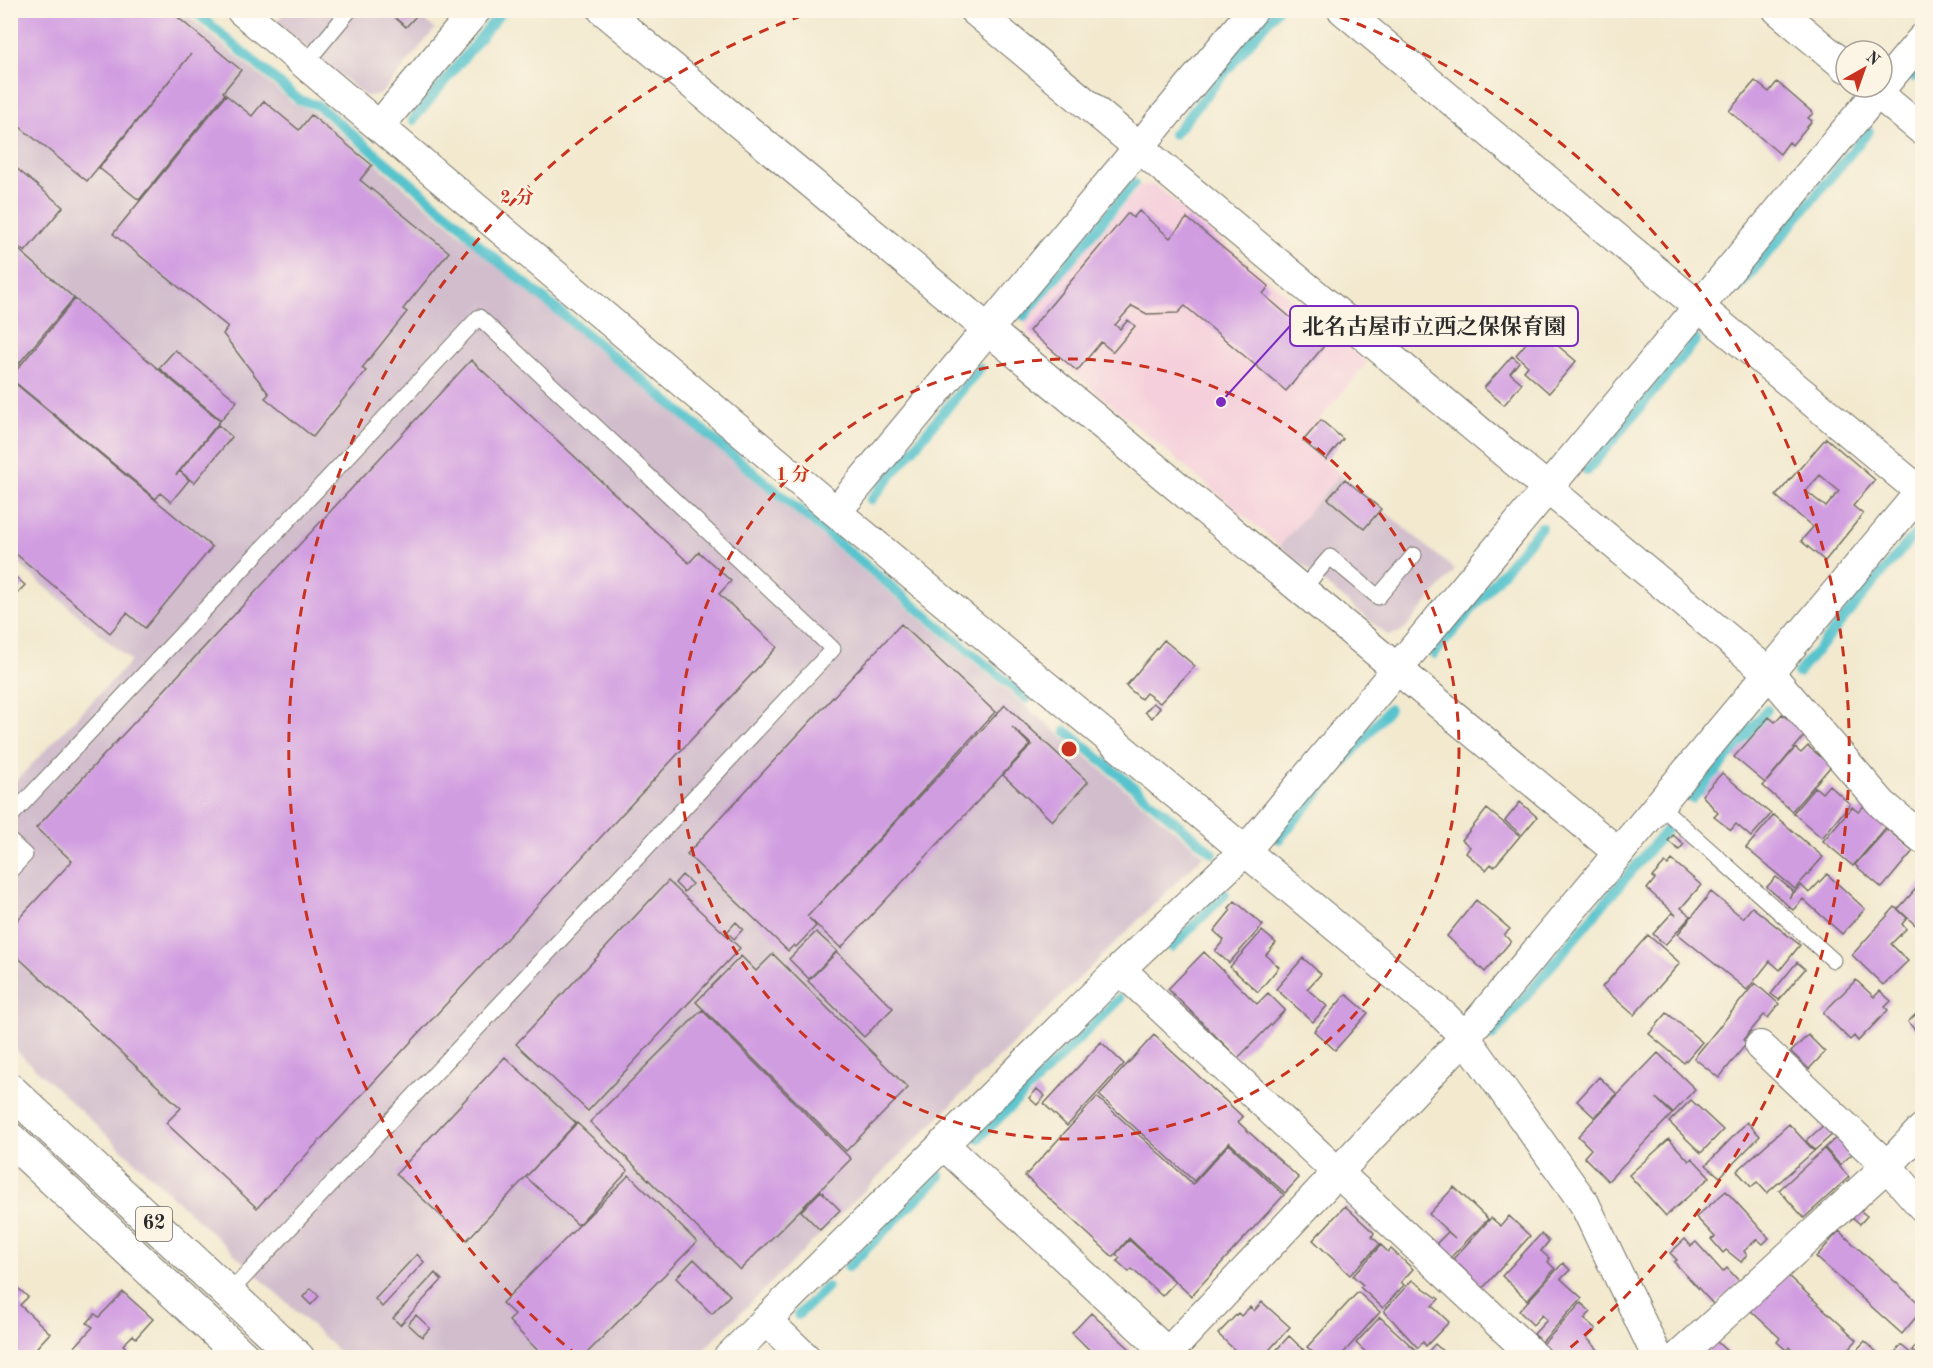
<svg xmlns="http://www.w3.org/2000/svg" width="1933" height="1368" font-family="'Old Standard TT','Noto Serif JP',serif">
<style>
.built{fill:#f5cfdb}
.industrial{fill:#d1bdcc}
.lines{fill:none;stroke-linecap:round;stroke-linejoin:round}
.stream{stroke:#56c3cd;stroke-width:10}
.building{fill:#d19de1;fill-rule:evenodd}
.lane-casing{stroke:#716e64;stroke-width:17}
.street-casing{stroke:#716e64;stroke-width:32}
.primary-casing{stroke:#716e64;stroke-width:35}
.lane{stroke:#fff;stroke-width:15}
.street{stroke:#fff;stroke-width:30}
.primary{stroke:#fff;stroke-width:33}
.ring{fill:none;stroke:#c8321e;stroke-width:3;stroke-dasharray:10 8}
.labels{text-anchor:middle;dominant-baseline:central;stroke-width:4.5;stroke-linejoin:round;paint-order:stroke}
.shield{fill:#fcf5e5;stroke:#6a6863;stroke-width:1.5}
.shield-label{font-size:20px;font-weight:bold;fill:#2b2b2b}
.centre{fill:#c8321e;stroke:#fcf5e5;stroke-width:3}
.ring-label{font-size:18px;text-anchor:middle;font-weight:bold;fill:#c8321e;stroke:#fcf5e5;stroke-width:4.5;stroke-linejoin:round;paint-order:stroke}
.leader{fill:none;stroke:#7b2cbf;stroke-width:2}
.callout-dot{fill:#7b2cbf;stroke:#fcf5e5;stroke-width:2}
.callout{fill:#fcf5e5;stroke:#7b2cbf;stroke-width:2}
.callout-label{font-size:22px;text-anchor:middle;font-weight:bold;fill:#2b2b2b}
</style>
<rect width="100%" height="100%" fill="#fcf5e5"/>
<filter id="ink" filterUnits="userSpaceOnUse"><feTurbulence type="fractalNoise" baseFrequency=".0167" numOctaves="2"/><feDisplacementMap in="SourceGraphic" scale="12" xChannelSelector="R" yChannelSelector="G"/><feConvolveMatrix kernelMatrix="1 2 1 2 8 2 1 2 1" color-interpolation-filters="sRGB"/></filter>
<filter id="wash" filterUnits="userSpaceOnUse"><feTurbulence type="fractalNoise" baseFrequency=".008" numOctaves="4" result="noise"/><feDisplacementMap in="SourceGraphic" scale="24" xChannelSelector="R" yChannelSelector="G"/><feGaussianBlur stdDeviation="1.35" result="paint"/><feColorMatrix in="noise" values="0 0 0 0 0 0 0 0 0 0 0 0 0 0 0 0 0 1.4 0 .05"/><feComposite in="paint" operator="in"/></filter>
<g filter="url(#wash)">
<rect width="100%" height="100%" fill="#f2e9cf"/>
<path class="built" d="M1140,185H1155L1367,363L1301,441L1340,474L1280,546L1027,334L1025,322Z"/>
<path class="industrial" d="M412,10L435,29L381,94L365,96L276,22L286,11Z
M11,11H182L293,103L313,111L1204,855L696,1357H345L11,1046L10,787L131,661L11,557Z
M1340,474L1455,570L1402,632L1387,635L1280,546Z"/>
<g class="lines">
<path class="stream" d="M193,10L299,100L317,105L461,225L480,246L1027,699
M1914,77L1922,67
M413,120L503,10
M1174,134L1277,10
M1739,288L1869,131
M1024,316L1134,183
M1587,471L1696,340
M871,500L980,368
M1434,654L1541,527
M1798,673L1920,528
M1066,731L1213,853
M1692,799L1767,710
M1279,839L1389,709
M1172,947L1225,894
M1492,1036L1667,829
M978,1139L1119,999
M848,1267L940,1176
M798,1315L827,1287
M755,1358L760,1353"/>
</g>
<g id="blocks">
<path class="building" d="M10,10H169L241,70L223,92L225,94L139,200L99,168L191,54L87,181L10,119Z
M386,10H410L416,16L406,27Z
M1755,81L1769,92L1777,82L1813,113L1808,118L1812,121L1792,145L1789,142L1780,154L1729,111Z
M226,95L252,116L264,101L299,130L311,115L372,165L360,180L449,252L403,309L407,312L362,368L366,371L313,437L265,398L269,394L223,334L228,327L113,234Z
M10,163L63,207L25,252L10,240Z
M1139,211L1170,238L1187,218L1269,286L1263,294L1324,346L1286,391L1185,306L1178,313L1147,314L1132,306L1115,325L1120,329L1128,320L1135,326L1113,352L1101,342L1077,371L1029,331L1128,213L1133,218Z
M10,242L74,298L10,374Z
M75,299L220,421L176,475L180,471L189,480L171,502L160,493L156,499L10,378Z
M1538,329L1576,361L1549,393L1524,371L1528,366L1516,355Z
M175,350L237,401L221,420L159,368Z
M1512,356L1519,362L1510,373L1522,383L1504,405L1484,388Z
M471,360L689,563L699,552L731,581L719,594L777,647L257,1208L166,1123L181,1108L10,950V928L72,861L36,828Z
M10,379L212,547L145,628L127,613L110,633L10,549Z
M1321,420L1343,439L1326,460L1303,441Z
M218,425L232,437L194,483L180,471Z
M1826,438L1875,480L1853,506L1863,514L1825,561L1801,541L1813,527L1776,496ZM1820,475L1839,491L1826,507L1806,491Z
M1345,479L1381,509L1364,529L1328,499Z
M10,572L25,585L10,601Z
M901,624L995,712L807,917L1005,705L1088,782L1052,821L1003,775L1032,745L1012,727L1030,745L841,948L809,918L816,926L796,947L794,945L788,951L687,854Z
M1164,640L1195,666L1160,703L1146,693L1141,699L1126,686Z
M1153,703L1160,708L1152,718L1145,712Z
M1782,714L1806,734L1765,783L1734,757L1769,717L1775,722Z
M1808,746L1831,766L1792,811L1763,786L1795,748L1801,753Z
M1722,773L1771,814L1751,837L1736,824L1731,830L1714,817L1718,813L1702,795Z
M1829,785L1850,804L1822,838L1793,813L1815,787L1822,793Z
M1520,802L1537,817L1522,835L1505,821Z
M1865,805L1888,825L1853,866L1823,841L1852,807L1858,812Z
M1487,809L1520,836L1494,867L1491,864L1486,870L1466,853L1470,847L1462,840Z
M1774,815L1823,857L1795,889L1746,848Z
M1887,829L1913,851L1882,888L1855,865Z
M1673,835L1684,844L1679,850L1668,841Z
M1672,860L1701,885L1681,908L1691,916L1665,945L1653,934L1672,913L1676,915L1647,889L1655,879L1652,877L1665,863L1668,865Z
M1827,874L1865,909L1842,934L1803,899L1793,910L1767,887L1776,877L1793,891L1789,898L1801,885L1809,893Z
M682,875L692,884L684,892L675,883Z
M668,881L740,948L588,1111L516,1044Z
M1922,882V931L1898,909Z
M1711,892L1743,918L1752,907L1800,945L1780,970L1770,961L1747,990L1678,934Z
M1476,900L1510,929L1504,935L1511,941L1485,972L1447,936Z
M1235,901L1263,925L1229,963L1215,951L1224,940L1214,931L1231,910L1229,908Z
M1895,907L1907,918L1902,924L1906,929L1891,944L1908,961L1883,985L1852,955Z
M736,922L743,929L734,939L727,932Z
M1262,931L1276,943L1266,955L1279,967L1258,992L1230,967Z
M816,932L837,951L809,979L789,959Z
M1648,935L1680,963L1634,1015L1602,987Z
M837,952L893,1008L864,1037L808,981Z
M1204,952L1257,1004L1268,993L1285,1010L1238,1058L1168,989Z
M773,954L908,1088L846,1151L696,1002L741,956L756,971Z
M1303,958L1321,974L1307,989L1327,1006L1313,1022L1276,989Z
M1797,962L1805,969L1779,1000L1771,994Z
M1856,980L1874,997L1880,991L1891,1001L1885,1007L1888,1010L1858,1041L1854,1036L1850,1040L1823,1013Z
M1755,983L1779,1004L1768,1018L1764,1015L1743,1040L1747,1043L1719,1078L1694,1058Z
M1346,994L1368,1013L1335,1050L1314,1031Z
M1922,1008V1037L1908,1022Z
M702,1010L851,1159L740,1270L590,1122Z
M1667,1013L1702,1042L1684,1063L1649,1034Z
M1154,1035L1243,1117L1238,1122L1299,1178L1285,1193L1229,1142L1194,1181L1099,1095Z
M1808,1035L1825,1052L1809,1069L1791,1052Z
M1101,1042L1124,1064L1067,1126L1044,1104Z
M1658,1053L1695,1089L1673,1113L1656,1098L1672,1114L1608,1181L1584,1157L1591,1149L1578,1136Z
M505,1057L576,1123L467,1240L396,1174Z
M1599,1077L1617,1094L1594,1117L1577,1101Z
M1037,1089L1045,1096L1037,1105L1029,1098Z
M1097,1097L1193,1184L1229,1144L1284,1195L1191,1296L1129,1238L1113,1257L1025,1176Z
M1691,1100L1723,1130L1701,1153L1669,1122Z
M1747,1122L1760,1136L1720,1177L1706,1165Z
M577,1123L628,1171L578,1225L526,1177Z
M1789,1124L1814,1151L1767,1193L1757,1182L1751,1187L1737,1171Z
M1825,1124L1834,1133L1815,1150L1806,1141Z
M1837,1137L1852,1154L1840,1165L1825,1148Z
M1669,1139L1689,1161L1692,1158L1710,1177L1666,1216L1629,1175Z
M1824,1149L1849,1177L1804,1218L1779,1190Z
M629,1175L697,1242L582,1358H557L555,1355L545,1358L509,1321L515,1315L502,1303Z
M1454,1187L1488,1219L1449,1259L1435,1245L1448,1232L1455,1238L1429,1214Z
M821,1191L840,1210L820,1230L801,1211Z
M1726,1191L1769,1238L1763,1244L1757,1239L1744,1251L1747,1255L1741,1262L1726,1250L1723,1253L1711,1239L1715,1237L1696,1217Z
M1345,1206L1374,1233L1372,1237L1380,1244L1350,1275L1313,1240Z
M1857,1208L1867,1216L1860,1224L1850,1215Z
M1509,1216L1530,1236L1483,1288L1453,1259L1491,1218L1501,1226Z
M1839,1231L1922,1306V1310L1902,1334L1816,1257Z
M1541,1234L1549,1241L1541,1251L1550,1259L1548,1262L1555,1269L1527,1300L1502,1276Z
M1685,1239L1691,1246L1696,1242L1723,1272L1727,1268L1740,1282L1714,1305L1674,1262L1677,1260L1670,1253Z
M1129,1240L1175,1282L1162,1296L1132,1269L1129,1272L1117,1261L1120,1258L1116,1254Z
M1381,1245L1388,1252L1391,1249L1413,1269L1401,1282L1404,1285L1383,1308L1360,1287L1363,1285L1353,1276Z
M417,1254L424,1262L382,1307L375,1299Z
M694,1259L730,1295L712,1314L676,1278Z
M1563,1263L1570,1270L1561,1279L1582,1298L1542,1342L1534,1334L1547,1320L1542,1315L1533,1325L1519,1311Z
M435,1273L442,1280L400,1325L393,1318Z
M1785,1273L1857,1340L1840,1358H1801L1790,1347L1786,1350L1777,1342L1780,1338L1750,1310Z
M1412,1280L1439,1299L1432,1306L1449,1322L1426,1346L1423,1342L1418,1348L1384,1311Z
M10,1281L28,1297L20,1305L50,1333L27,1358H10Z
M311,1288L319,1296L311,1305L303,1297Z
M123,1292L153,1319L136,1338L133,1335L123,1345L131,1352L125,1358H83L73,1349L93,1327L87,1323L95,1314L99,1317Z
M1358,1292L1380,1312L1339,1358H1319L1307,1347Z
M1262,1302L1290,1327L1262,1358H1243L1218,1334L1238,1313L1241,1316L1250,1307L1254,1311Z
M1581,1303L1591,1312L1584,1319L1596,1329L1587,1338L1606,1358H1558L1543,1344Z
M1091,1313L1131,1350L1124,1358H1098L1072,1333Z
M416,1315L430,1328L422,1337L408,1324Z
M1380,1317L1421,1355L1418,1358L1384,1355L1372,1358L1356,1343Z
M1289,1336L1312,1358H1269Z
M1922,1336V1358H1921L1912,1351Z
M1714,1339L1734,1358H1697Z
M1865,1341L1883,1358H1849Z
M1435,1344L1450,1358H1422Z
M1901,1345L1916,1358H1890Z"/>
</g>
</g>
<g filter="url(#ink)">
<use href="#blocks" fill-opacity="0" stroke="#716e64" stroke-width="1.5"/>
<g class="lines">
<defs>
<path id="lane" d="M305,64L348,12
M1302,590L1330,557L1378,597L1414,555
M1659,805L1833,960
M10,817L479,317L833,649L229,1293
M10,841L25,855L10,871"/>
<path id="street" d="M241,10L836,512L1444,1016L1465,1037L1584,1203L1658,1358
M603,10L1619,853
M974,10L1769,673L1882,804L1922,838
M1343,10L1922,493
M1778,10L1846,67
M1870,87L1922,130
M380,125L476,10
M836,512L1253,10
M1120,969L1536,1358
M1760,1046L1887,1166L1922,1206
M943,1144L1173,1358
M766,1320L806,1358
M728,1358L1120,969L1246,850L1922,39
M1163,1358L1465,1037L1921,491
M1677,1358L1887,1166L1922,1129"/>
<path id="primary" d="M10,1090L298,1358
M10,1139L244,1358"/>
</defs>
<use href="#lane" class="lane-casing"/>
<use href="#street" class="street-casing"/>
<use href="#primary" class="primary-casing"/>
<use href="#lane" class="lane"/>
<use href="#street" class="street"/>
<use href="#primary" class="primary"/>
</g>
</g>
<g class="ring">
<circle cx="1069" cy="749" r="390"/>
<path d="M578 1356A781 781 0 0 1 815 11M1323 11A781 781 0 0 1 1560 1356"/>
</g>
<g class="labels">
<rect class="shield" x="136" y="1207" width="36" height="34" rx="4.5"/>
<g class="shield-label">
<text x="154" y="1224">62</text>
</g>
</g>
<circle cx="1069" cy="749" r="9" class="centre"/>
<g class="ring-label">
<text x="517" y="203">2 分</text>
<text x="793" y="480">1 分</text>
</g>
<path class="leader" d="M1221 402L1290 326"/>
<circle class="callout-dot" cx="1221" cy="402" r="6"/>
<rect class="callout" x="1290" y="306" width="288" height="40" rx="6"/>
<g class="callout-label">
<text x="1434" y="334">北名古屋市立西之保保育園</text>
</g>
<rect width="1933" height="1368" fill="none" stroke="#fcf5e5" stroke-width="36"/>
<g transform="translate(1864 69) rotate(40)"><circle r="28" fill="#fcf5e5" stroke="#a8a49b" stroke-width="1.5"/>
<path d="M0-4.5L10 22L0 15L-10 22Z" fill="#c8321e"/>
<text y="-9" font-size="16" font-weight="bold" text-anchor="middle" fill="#2b2b2b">N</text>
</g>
</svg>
